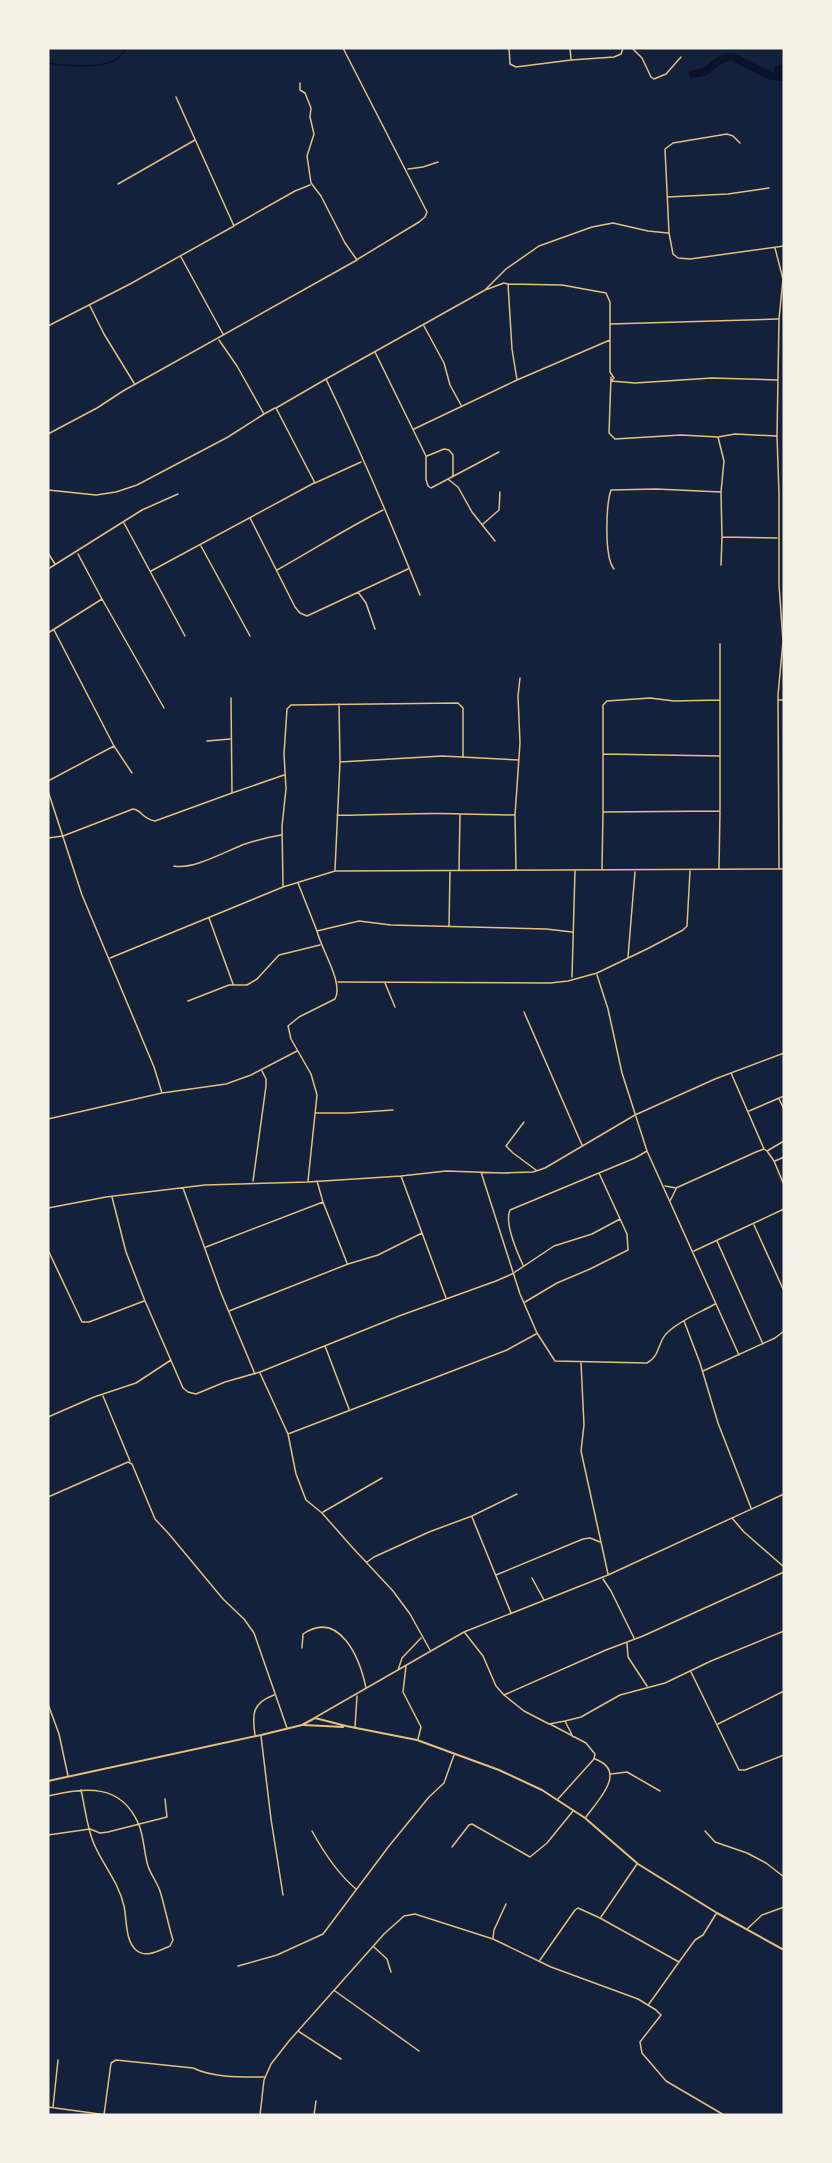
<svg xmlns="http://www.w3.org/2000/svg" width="832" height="2163" font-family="'DejaVu Sans',sans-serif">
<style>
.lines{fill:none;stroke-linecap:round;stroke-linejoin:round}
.stream{stroke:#0b132b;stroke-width:1.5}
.river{stroke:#0b132b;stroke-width:8}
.minor{stroke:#e5c07b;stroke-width:1.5}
.tertiary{stroke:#e5c07b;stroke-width:2}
</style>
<rect width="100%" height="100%" fill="#14213d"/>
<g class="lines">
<path class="stream" d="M48,63C64,66 100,68 114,61C119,59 123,52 127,48"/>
<path class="river" d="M784,68L778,69L784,74
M693,74L704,72L723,58L733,57L771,76L784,77"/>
<path class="minor" d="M343,48L427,212L425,217L419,222L358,259
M509,48L510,64L516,67L571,60L614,57L621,54L623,48
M570,48L571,59
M632,48L642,58L651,77L654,79L666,74L681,57
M740,143L733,136L727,134L673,143L665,149L669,233L673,254L678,258L690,259L784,246
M408,169L423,167L438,162
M118,184L195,140
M668,197L728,194L769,188
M235,225L295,191L310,185
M775,248L783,279L779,319L777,436L779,494V585L783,641L778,695L779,869
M181,257L223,334
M508,284L562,285L606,293L610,302V339
M486,289L506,269L539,246L592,227L613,223L648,231L668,233
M90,306L104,334L134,383
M610,324L778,319
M48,326L130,284L234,226L176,97
M424,326L444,363L450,385L461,405
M219,340L237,366L264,414L275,408
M375,352L426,456V479L428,486L431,488L499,452
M611,377L609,433L615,439L681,435L718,437L735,434L776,436
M326,379L276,408L315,483L361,462
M414,429L517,380
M48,434L97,408L123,391L357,260L345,243L321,196L311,183L307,156L314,134L310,117L311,108L305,93L300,90V83
M718,437L724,461L721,492L722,537L777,538
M427,456L444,449L449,450L453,455V476
M449,480L458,487L472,512L495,541
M48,490L96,495L116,492L137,485L228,437L264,414
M250,518L295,607L300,613L307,616L408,569
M124,523L185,636
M483,524L499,510L500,492
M201,546L250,636
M48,553L55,564
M721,565L722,538
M48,569L142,510L178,494
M614,569C604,557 606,505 611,490L656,489L721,492
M277,570C313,550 347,528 383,510
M151,571L314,483
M358,592L366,603L375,629
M420,595C391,522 360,450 326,379L485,290L504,283L508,284L512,349L517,380L610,340V372L614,378L611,381L635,383L712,378L777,380
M102,599L164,708
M54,630L114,746L132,773
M48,633L102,599L78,554
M720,644V810
M779,700H784
M207,741L230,739
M603,753V705L607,701L650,698L674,701L720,700
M340,762L442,756L519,760
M48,781L114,746
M48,791L82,895L154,1067L162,1093
M232,793L284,775
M603,811V754L720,756
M461,814L515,815L516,870
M337,815C378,816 419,812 460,814L459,870
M515,815L520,743L518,696L520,678
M48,838L63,836L133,809C142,810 142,819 155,821L232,793L231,698
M174,866C193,870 226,851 245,844C257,840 269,837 281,835
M602,869L603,812L720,811L719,869
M335,870L340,762L339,704
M298,883L317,931
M283,886L282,826L286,789L284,754L287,709L291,705L458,703L463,708V757
M209,918L233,984
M449,926L450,871
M628,957L635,872
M110,958L283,887L335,871L784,869
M597,975L608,1009L622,1073L647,1151L739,1355
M572,977L575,871
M338,982L550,983L568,981L597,973L649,948L683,930L687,926L690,871
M385,983L395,1007
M188,1001L229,985H247L257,979L279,955L320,945
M524,1012L582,1145
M731,1073L764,1149
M779,1099L784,1109
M749,1111L784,1096
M316,1113H349L393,1110
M48,1119L162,1093L226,1084L251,1075L297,1051
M524,1122L506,1146L513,1153L536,1170
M767,1151L774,1161L784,1185
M775,1161L784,1157
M481,1172L520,1294L537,1333L555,1361L647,1363C661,1356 657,1341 668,1332C681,1320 699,1313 715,1304
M401,1176L446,1298
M253,1181L266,1086V1079L262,1071
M308,1181L317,1095L311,1074L291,1039L288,1026L299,1017L335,999C344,983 321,949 317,931L359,921L391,925L546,929L572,932
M317,1181L323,1202L347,1263
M665,1186L676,1188L756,1152L764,1149L767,1151L784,1141
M183,1188L221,1293L255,1374
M112,1197L126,1252L145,1301L183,1388L188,1392L196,1394L225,1382L260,1372L399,1316L496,1281L512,1274L554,1246L592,1234L620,1219
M670,1201L676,1189
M48,1208L106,1197L205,1185L308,1182L401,1176L446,1171L503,1173L533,1172L545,1168L635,1115L715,1079L784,1053
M754,1225L784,1291
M717,1241L763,1344
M206,1247L323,1202
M48,1250L82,1322H89L144,1301
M694,1251L784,1209
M523,1265C517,1252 504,1223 510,1210L635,1158L647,1151
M525,1302L557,1283L590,1269L628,1250L627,1234L599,1173
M229,1311L348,1264L378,1255L422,1233
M684,1321L700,1363L718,1423L751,1508
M325,1346L349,1409
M581,1363L584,1425L581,1451L608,1574
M703,1371L775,1338L784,1331
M260,1373L288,1434L507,1350L536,1334
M103,1396L130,1461
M48,1417L94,1397L136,1383L171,1360
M288,1434L296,1474L306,1500L322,1513L352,1547L393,1591L410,1614L430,1650
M48,1497L128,1462L132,1464L155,1519L169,1534L223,1599L244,1619L254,1633L287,1728
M323,1512L382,1478
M472,1517L511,1613
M732,1518L744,1532L784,1567
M367,1562L374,1557L429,1532L472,1516L517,1494
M496,1575L583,1539L590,1538L600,1542
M532,1578L544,1600
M603,1579L611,1591L634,1638
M465,1633L483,1656L496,1686L504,1695L606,1650L643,1636L784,1572
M627,1643L628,1657L647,1686
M302,1648L303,1634C340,1609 360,1659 366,1688
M406,1666L403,1692L421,1727L418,1739
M398,1670L402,1658L421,1638
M691,1672L739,1770H745L784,1755
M504,1695L524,1711L549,1724L565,1721L581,1717L620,1695L665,1683L711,1661L784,1631
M48,1704L59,1734L68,1776
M316,1717L464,1632L608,1575L784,1494
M565,1721L573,1737
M550,1724L586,1743L595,1754L594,1759L558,1799
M718,1724L784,1691
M355,1727L357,1696
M255,1735C252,1714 252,1703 274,1695
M261,1736L271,1819L283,1895
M611,1774L627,1772L660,1791
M48,1796C85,1788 121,1782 139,1825C144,1837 144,1853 148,1866C151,1875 157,1882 160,1891C165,1907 168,1924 173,1940L170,1946C160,1950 146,1959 136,1950C125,1940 127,1920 124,1906C119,1883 103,1865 94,1844C87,1828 85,1807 81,1790
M586,1817C598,1800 628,1771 595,1759
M312,1831C323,1851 338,1874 356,1889
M705,1831L715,1842L747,1853L766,1863L784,1877
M48,1835L90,1829L100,1833L108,1832L167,1817L165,1799
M452,1847L469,1825L472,1824L530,1857L547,1843L573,1811
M601,1917L637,1864
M747,1929L762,1915L784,1907
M493,1938L494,1930L506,1904
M374,1947L387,1959L391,1972
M540,1960L575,1910L578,1908L600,1918L679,1962
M238,1966L277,1955L323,1934L389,1846L429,1797L444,1783L454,1755
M335,1991L419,2051
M649,2004L679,1962L695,1940L703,1935L716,1914
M298,2031L341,2059
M48,2107L107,2115
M53,2107L58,2060
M104,2115L111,2063L116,2060L193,2068C214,2078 241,2077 265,2077
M260,2115L264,2080L271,2064L289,2041L384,1934L404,1916L415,1914L493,1939L551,1967L638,1999L656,2010L661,2015L640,2042L642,2053L666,2081L724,2115
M314,2115L316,2101"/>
<path class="tertiary" d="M304,1725L343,1727
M48,1781L261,1735L302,1725L315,1718L346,1726L417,1740L499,1770L542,1790L585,1818L638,1864L717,1913L784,1950"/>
</g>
<rect width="832" height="2163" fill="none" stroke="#f6f1e7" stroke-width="99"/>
</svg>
